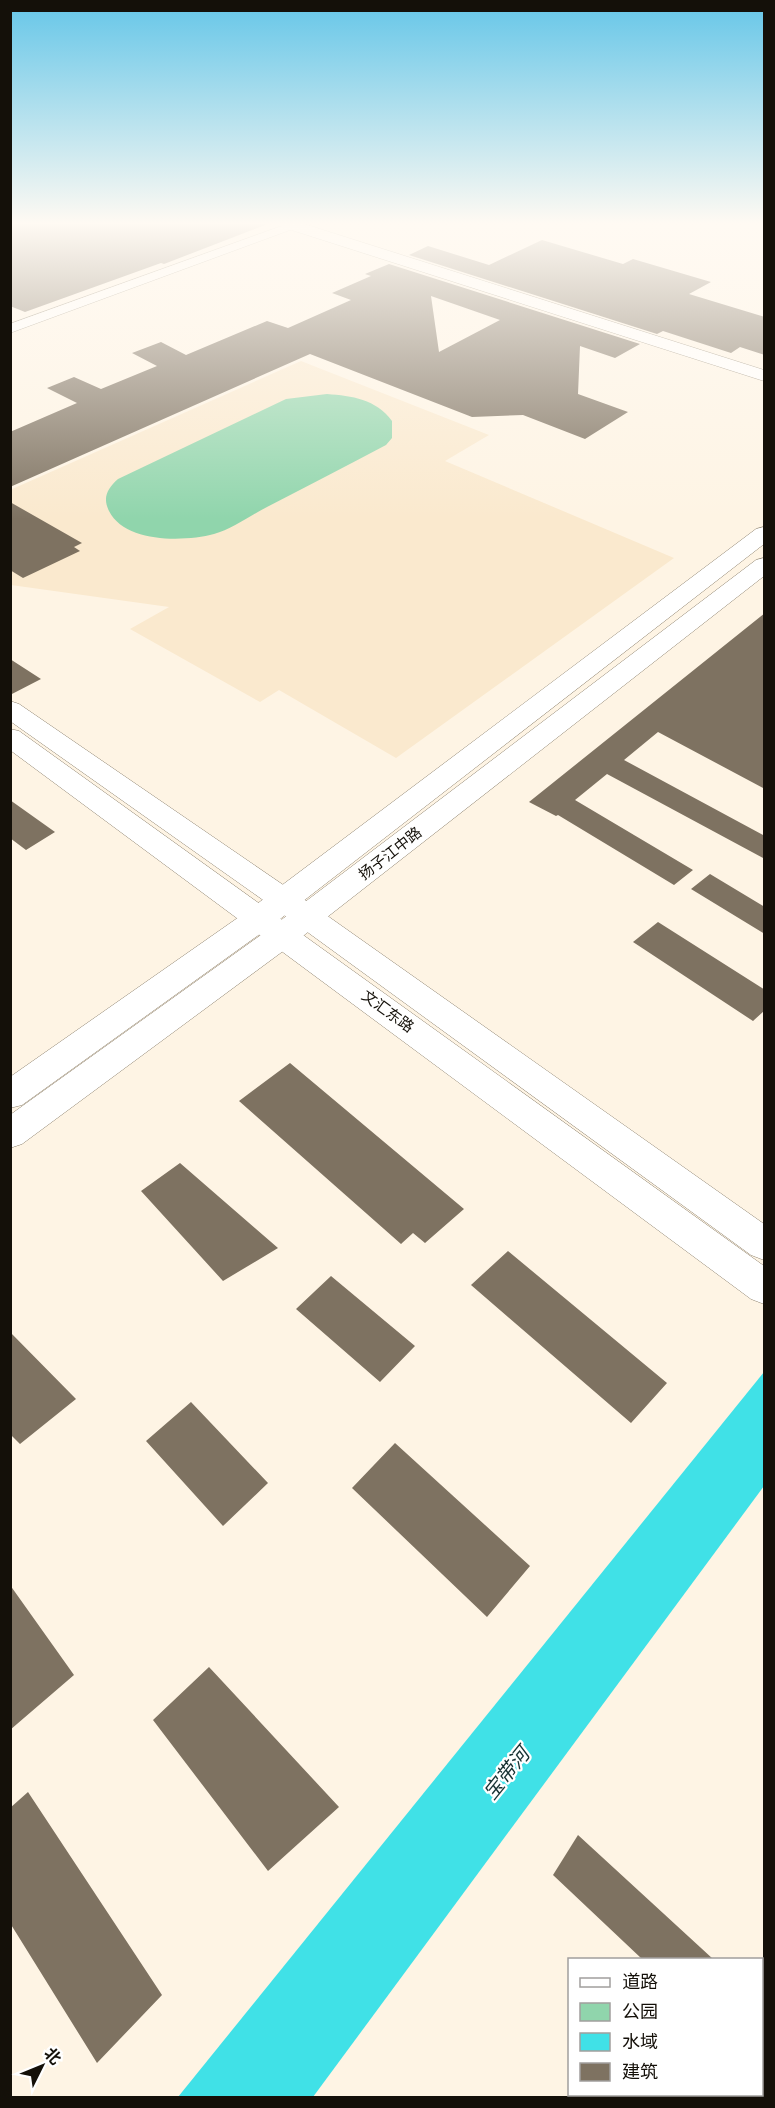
<svg xmlns="http://www.w3.org/2000/svg" width="775" height="2108" font-family="'Asap Condensed','Noto Sans SC',sans-serif">
<style>
.built{fill:#fae9ce}
.green{fill:#90d5ac}
.water{fill:#40e1e7}
.building{fill:#7e7261;fill-rule:evenodd}
.lines{fill:none;stroke-linecap:round;stroke-linejoin:round}
.minor-casing{stroke:#8d826f;stroke-width:1}
.tertiary-casing{stroke:#8d826f;stroke-width:1}
.secondary-casing{stroke:#8d826f;stroke-width:1}
.primary-casing{stroke:#8d826f;stroke-width:1}
.minor{fill:#fff;fill-rule:evenodd}
.tertiary{fill:#fff;fill-rule:evenodd}
.secondary{fill:#fff;fill-rule:evenodd}
.primary{fill:#fff;fill-rule:evenodd}
.labels{text-anchor:middle;dominant-baseline:central;stroke-width:4.5;stroke-linejoin:round;paint-order:stroke}
.street-label{font-size:15px;fill:#141009;stroke:#fff}
.near-water-label{font-size:20px;font-style:italic;fill:#183233;stroke:#fff}
</style>
<rect width="100%" height="100%" fill="#fef4e4"/>
<path class="built" d="M301,361L489,435L445,461L674,558L396,758L279,690L260,702L130,629L169,607L11,585L10,490Z"/>
<path class="green" d="M327,394C352,396 376,399 392,421V438L386,445C347,466 307,486 267,507C251,515 232,529 214,534C184,542 125,543 109,511C102,497 108,488 118,479L286,399Z"/>
<path class="water" d="M764,1372V1486L313,2097H178Z"/>
<path class="building" d="M10,223H265V225L164,264L161,263L25,312L10,306Z
M542,240L623,264L633,259L711,282L689,294L765,317V355L740,347L731,353L663,331L657,334L409,255L428,246L489,265Z
M389,264L640,344L615,358L580,346L578,394L628,412L585,439L523,415L472,417L310,354L10,487V432L77,403L47,388L74,377L101,389L157,366L132,353L161,342L186,355L267,321L288,328L351,300L332,293L371,276L365,274ZM431,296L500,320L439,352Z
M10,502L82,543L74,547L80,551L23,578L10,570Z
M765,613V789L658,732L624,760L765,836V859L607,774L575,800L693,870L674,885L558,815L556,816L529,802Z
M10,659L41,679L10,695Z
M10,800L55,832L26,850L10,838Z
M710,874L765,907V934L691,889Z
M658,922L765,990V1010L753,1021L633,942Z
M290,1063L464,1209L425,1243L413,1233L401,1244L239,1101Z
M180,1163L278,1248L223,1281L141,1191Z
M508,1251L667,1383L631,1423L471,1285Z
M331,1276L415,1346L380,1382L296,1309Z
M10,1332L76,1399L20,1444L10,1434Z
M191,1402L268,1483L223,1526L146,1441Z
M395,1443L530,1566L487,1617L352,1488Z
M10,1585L74,1675L10,1730Z
M209,1667L339,1807L268,1871L153,1720Z
M28,1792L162,1995L97,2063L10,1923V1808Z
M578,1835L713,1959H642L553,1875Z"/>
<g class="lines">
<defs>
<path id="minor" d="M290,223H309L10,333V324Z"/>
<path id="tertiary" d="M277,223H301L764,370V381L279,226Z"/>
<path id="secondary" d="M10,701L19,704L295,893L764,1224V1260L751,1255L273,907L10,721Z
M10,729L19,731L764,1266V1304L751,1299L10,750Z"/>
<path id="primary" d="M764,527V544L271,926L22,1105L10,1108V1077L249,910L756,529Z
M764,558V576L294,943L22,1144L10,1148V1115L272,927L756,560Z"/>
</defs>
<use href="#minor" class="minor-casing"/>
<use href="#tertiary" class="tertiary-casing"/>
<use href="#secondary" class="secondary-casing"/>
<use href="#primary" class="primary-casing"/>
<use href="#minor" class="minor"/>
<use href="#tertiary" class="tertiary"/>
<use href="#secondary" class="secondary"/>
<use href="#primary" class="primary"/>
</g>
<linearGradient id="sky" x2="0" y2="1"><stop stop-color="#65c6e8"/><stop offset="0.43" stop-color="#fffaf3"/><stop offset="1" stop-color="#fffaf3" stop-opacity="0"/></linearGradient>
<rect width="775" height="519" fill="url(#sky)"/>
<g class="labels">
<g class="street-label">
<text transform="translate(390 853) rotate(-38)">扬子江中路</text>
<text transform="translate(388 1011) rotate(36)">文汇东路</text>
</g>
<g class="near-water-label">
<text transform="translate(506 1773) rotate(-51)">宝带河</text>
</g>
</g>
<rect width="775" height="2108" fill="none" stroke="#141009" stroke-width="24"/>
<rect x="568" y="1958" width="195" height="138" fill="#ffffff" stroke="#a19f9d" stroke-width="1.5"/>
<rect x="580" y="1978" width="30" height="9" fill="#ffffff" stroke="#a19f9d" stroke-width="1.5"/>
<text x="622" y="1988" font-size="18" fill="#141009">道路</text>
<rect x="580" y="2003" width="30" height="18" fill="#90d5ac" stroke="#a19f9d" stroke-width="1.5"/>
<text x="622" y="2018" font-size="18" fill="#141009">公园</text>
<rect x="580" y="2033" width="30" height="18" fill="#40e1e7" stroke="#a19f9d" stroke-width="1.5"/>
<text x="622" y="2048" font-size="18" fill="#141009">水域</text>
<rect x="580" y="2063" width="30" height="18" fill="#7e7261" stroke="#a19f9d" stroke-width="1.5"/>
<text x="622" y="2078" font-size="18" fill="#141009">建筑</text>
<g transform="translate(42 2066) rotate(47)" stroke="#ffffff" stroke-width="4.5" paint-order="stroke">
<path d="M0-4.5L10 22L0 15L-10 22Z" fill="#141009"/>
<text y="-9" font-size="16" font-weight="bold" text-anchor="middle" fill="#141009">北</text>
</g>
</svg>
